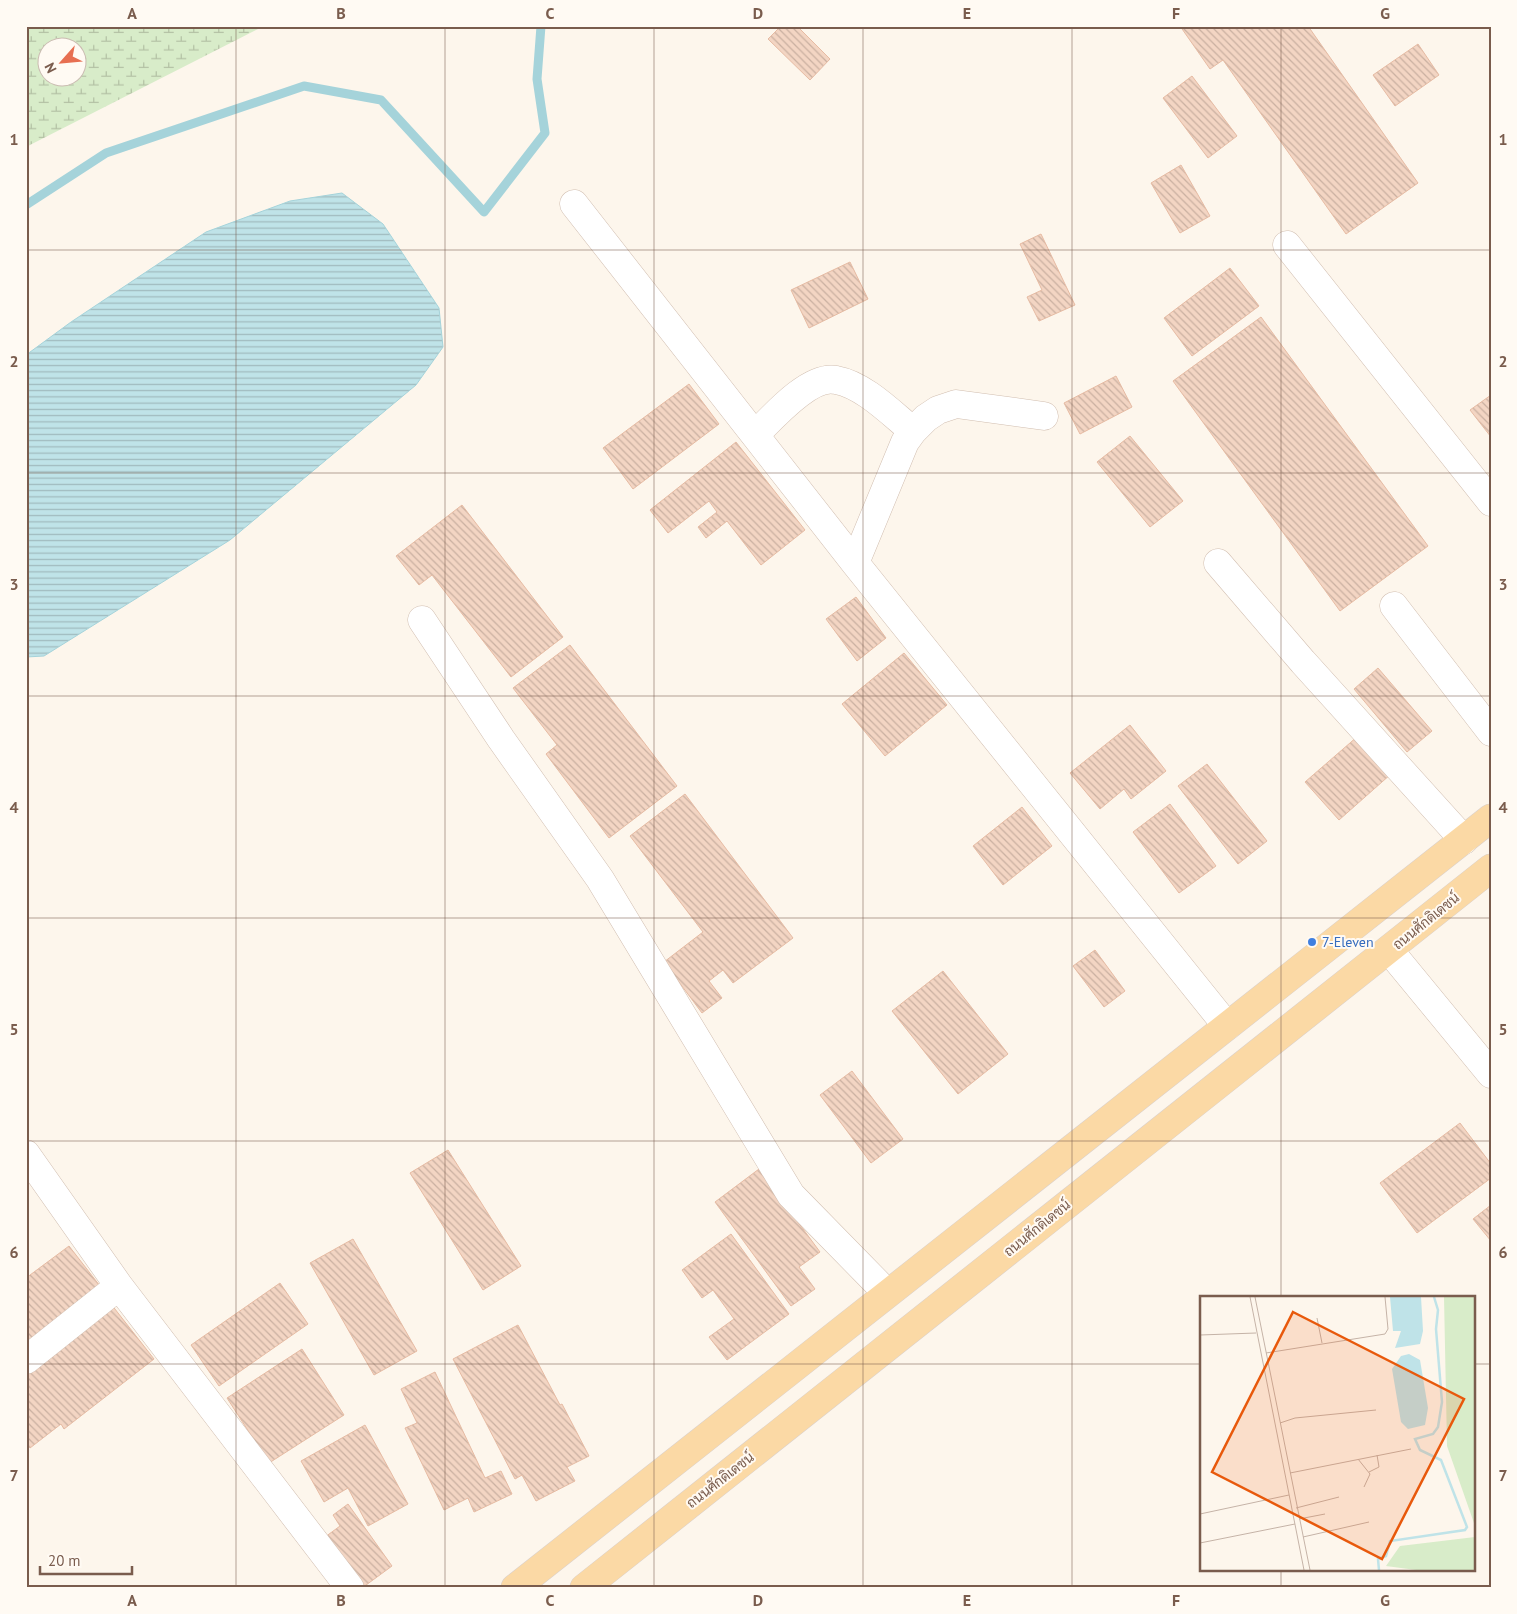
<svg xmlns="http://www.w3.org/2000/svg" width="1517" height="1614" font-family="'PT Sans',Sarabun,sans-serif">
<style>
.wetland{fill:url(#wetland-marsh);fill-rule:evenodd}
.water{fill:url(#water-rules);stroke:#a5d3da}
.lines{fill:none;stroke-linecap:round;stroke-linejoin:round}
.stream{stroke:#a5d3da;stroke-width:9}
.building{fill:url(#building-back-hatch);stroke:#e6bba3}
.minor-casing{stroke:#d1beb0;stroke-width:29}
.major-casing{stroke:#dad1cd;stroke-width:29}
.minor{stroke:#fff;stroke-width:28}
.major{stroke:#fbd9a5;stroke-width:28}
.grid{fill:none;stroke:#7a5c4d;stroke-width:1;stroke-opacity:0.55}
.shop-dot{fill:#3f7fe0;stroke:#fffaf3;stroke-width:2}
.labels{text-anchor:middle;dominant-baseline:central;stroke-width:4;stroke-linejoin:round;paint-order:stroke}
.street-label{font-size:14px;fill:#7a5c4d;stroke:#fffaf3}
.shop-label{font-size:14px;fill:#366cbe;stroke:#fffaf3;text-anchor:start}
.inset-river{fill:none;stroke:#bfe3e8;stroke-width:2.5}
.inset-road{fill:none;stroke:#c5b3a7;stroke-width:1}
.view{fill:#e8590c;fill-opacity:0.15;stroke:#e8590c;stroke-width:2.5}
.inset-edge{fill:none;stroke:#7a5c4d;stroke-width:2.5}
.neatline{fill:none;stroke:#7a5c4d;stroke-width:2}
.grid-label{font-size:16px;text-anchor:middle;font-weight:bold;fill:#7a5c4d}
</style>
<defs>
<pattern id="wetland-marsh" width="20" height="14" patternUnits="userSpaceOnUse" patternTransform="scale(1.25)"><rect width="20" height="14" fill="#d8ecc9"/><path d="M1 5h8M5 5V1M11 12h8M15 12V8" fill="none" stroke="#b4c2a5"/></pattern>
<pattern id="water-rules" width="6" height="5" patternUnits="userSpaceOnUse" patternTransform="scale(1.25)"><rect width="6" height="5" fill="#bfe3e8"/><path d="M0 2.5h6" fill="none" stroke="#a0bbbe"/></pattern>
<pattern id="building-back-hatch" width="6" height="6" patternUnits="userSpaceOnUse" patternTransform="scale(1.25)"><rect width="6" height="6" fill="#f3d5c3"/><path d="M-1 5l2 2M0 0l6 6M5-1l2 2" fill="none" stroke="#cab0a1"/></pattern>
</defs>
<rect width="100%" height="100%" fill="#fdf6ec"/>
<path class="wetland" d="M26,26H264L26,147ZM48,48H78V78H48Z"/>
<path class="water" d="M342,193L383,224L439,308L443,347L416,385L230,540L44,656L26,657V355L71,322L206,232L290,201Z"/>
<g class="lines">
<path class="stream" d="M26,205L106,153L304,86L381,100L484,212L545,133L537,79L541,26"/>
</g>
<path class="building" d="M781,26H797L830,59L810,80L768,39Z
M1180,26H1308L1418,183L1346,234L1223,60L1210,69Z
M1418,44L1439,75L1395,106L1373,75Z
M1192,76L1237,136L1208,158L1163,98Z
M1181,165L1210,216L1180,233L1151,183Z
M1041,234L1075,305L1039,321L1027,297L1042,290L1020,244Z
M850,262L868,299L809,328L791,290Z
M1230,268L1259,306L1192,356L1164,318Z
M1261,317L1428,546L1340,611L1173,381Z
M1116,376L1132,407L1080,434L1064,403Z
M689,384L719,424L633,489L603,448Z
M1491,395V437L1470,410Z
M1130,436L1183,501L1150,527L1097,462Z
M736,442L805,530L761,565L727,521L706,538L698,527L717,512L709,501L668,533L650,510Z
M462,505L563,637L511,677L432,575L419,585L396,556Z
M856,597L886,638L857,661L826,619Z
M570,645L677,786L609,838L546,754L557,745L513,688Z
M904,653L947,705L885,756L842,704Z
M1378,668L1432,731L1407,752L1354,689Z
M1130,725L1166,771L1131,799L1124,789L1100,809L1070,773Z
M1358,736L1391,774L1339,820L1305,782Z
M1207,764L1267,841L1238,864L1178,786Z
M685,794L793,938L733,983L723,970L709,981L722,998L702,1013L664,962L703,932L630,836Z
M1170,804L1216,866L1179,893L1133,832Z
M1022,807L1052,846L1003,885L973,846Z
M1095,950L1125,991L1104,1007L1073,966Z
M943,971L1008,1054L958,1094L892,1011Z
M852,1071L903,1139L871,1163L820,1095Z
M1460,1123L1491,1164V1178L1417,1233L1380,1183Z
M448,1150L521,1266L483,1290L410,1173Z
M759,1169L820,1252L799,1267L815,1289L791,1306L715,1202Z
M1491,1205V1241L1473,1219Z
M731,1234L789,1314L727,1360L709,1337L734,1319L713,1290L702,1298L682,1270Z
M353,1239L417,1351L374,1375L310,1263Z
M69,1246L100,1286L26,1343V1278Z
M280,1283L308,1324L219,1386L191,1345Z
M111,1304L154,1359L64,1429L61,1424L30,1448L26,1443V1370Z
M518,1325L560,1405L562,1404L589,1456L567,1467L575,1481L536,1501L522,1475L515,1479L453,1359Z
M302,1349L344,1415L269,1463L227,1398Z
M435,1372L485,1478L501,1471L512,1494L474,1512L468,1498L444,1510L405,1428L417,1423L401,1389Z
M365,1425L408,1504L368,1526L348,1488L324,1502L301,1461Z
M348,1504L392,1566L362,1588L321,1540L340,1526L333,1515Z"/>
<g class="lines">
<defs>
<path id="minor" d="M574,204L855,563L1227,1026
M1287,245L1491,502
M755,435C772,418 810,374 836,380C864,385 891,413 913,431
M855,563L905,442L913,431L926,418L938,410L956,404L1044,416
M1218,563L1303,662L1464,840
M1394,606L1491,732
M422,620L501,739L600,879L791,1195L887,1293
M1389,950L1491,1074
M26,1154L119,1286L350,1588
M26,1360L119,1286"/>
<path id="major" d="M515,1588L1491,818
M584,1588L1491,868"/>
</defs>
<use href="#minor" class="minor-casing"/>
<use href="#major" class="major-casing"/>
<use href="#minor" class="minor"/>
<use href="#major" class="major"/>
</g>
<path class="grid" d="M236,26V1588M445,26V1588M654,26V1588M863,26V1588M1072,26V1588M1281,26V1298M26,250H1491M26,473H1491M26,696H1491M26,918H1491M26,1141H1491M26,1364H1201M1473,1364H1491M1281,1570V1588"/>
<circle class="shop-dot" cx="1312" cy="942" r="5"/>
<g class="labels">
<g class="street-label">
<text transform="translate(1426 921) rotate(-39)">ถนนศักดิเดชน์</text>
<text transform="translate(1037 1228) rotate(-39)">ถนนศักดิเดชน์</text>
<text transform="translate(720 1480) rotate(-38)">ถนนศักดิเดชน์</text>
</g>
<g class="shop-label">
<text x="1322" y="942">7-Eleven</text>
</g>
</g>
<g transform="translate(1200 1296)">
<rect width="275" height="275" fill="#fdf6ec"/>
<path d="M244,1H275V230L247,150ZM275,241V274H216L186,270L200,250Z" fill="#d8ecc9"/>
<path d="M190,1H221L223,35L220,48L195,52L201,35H193ZM209,58L220,64L228,112L225,129L208,133L201,126L192,73L201,60Z" fill="#bfe3e8"/>
<path class="inset-river" d="M179,274L178,263L186,260L190,245L265,234L267,231L241,164L220,154L215,143L233,138L238,131L242,106L236,33L238,14L234,1"/>
<path class="inset-road" d="M50,1L104,274M55,1L110,274M117,22L122,47M0,39L56,37M66,57L185,38L188,33L185,1M80,127L95,122L176,114M158,163L170,178L164,191M169,176L179,171L177,159M90,177L211,153M96,212L139,201M0,218L89,199M99,223L125,218M103,241L169,226M0,247L95,228"/>
<path class="view" d="M93,16L264,103L182,263L12,176Z"/>
<rect width="275" height="275" class="inset-edge"/>
</g>
<rect width="1517" height="1614" fill="none" stroke="#fffaf3" stroke-width="55"/>
<g transform="translate(62 62) rotate(243)"><circle r="24" fill="#fffaf3" stroke="#cabbb1"/>
<path d="M0-4L9 19L0 12L-9 19Z" fill="#e76f51"/>
<text y="-8" font-size="14" font-weight="bold" text-anchor="middle" fill="#7a5c4d">N</text>
</g>
<path d="M40 1566v8h92v-8" fill="none" stroke="#7a5c4d" stroke-width="2.5"/>
<text x="48" y="1566" font-size="15" fill="#7a5c4d" stroke="#fffaf3" stroke-width="4" paint-order="stroke">20 m</text>
<rect x="28" y="28" width="1462" height="1558" class="neatline"/>
<g class="grid-label">
<text x="132" y="19">A</text>
<text x="341" y="19">B</text>
<text x="550" y="19">C</text>
<text x="758" y="19">D</text>
<text x="967" y="19">E</text>
<text x="1176" y="19">F</text>
<text x="1385" y="19">G</text>
<text x="14" y="145">1</text>
<text x="1503" y="145">1</text>
<text x="14" y="367">2</text>
<text x="1503" y="367">2</text>
<text x="14" y="590">3</text>
<text x="1503" y="590">3</text>
<text x="14" y="813">4</text>
<text x="1503" y="813">4</text>
<text x="14" y="1035">5</text>
<text x="1503" y="1035">5</text>
<text x="14" y="1258">6</text>
<text x="1503" y="1258">6</text>
<text x="14" y="1481">7</text>
<text x="1503" y="1481">7</text>
<text x="132" y="1606">A</text>
<text x="341" y="1606">B</text>
<text x="550" y="1606">C</text>
<text x="758" y="1606">D</text>
<text x="967" y="1606">E</text>
<text x="1176" y="1606">F</text>
<text x="1385" y="1606">G</text>
</g>
</svg>
